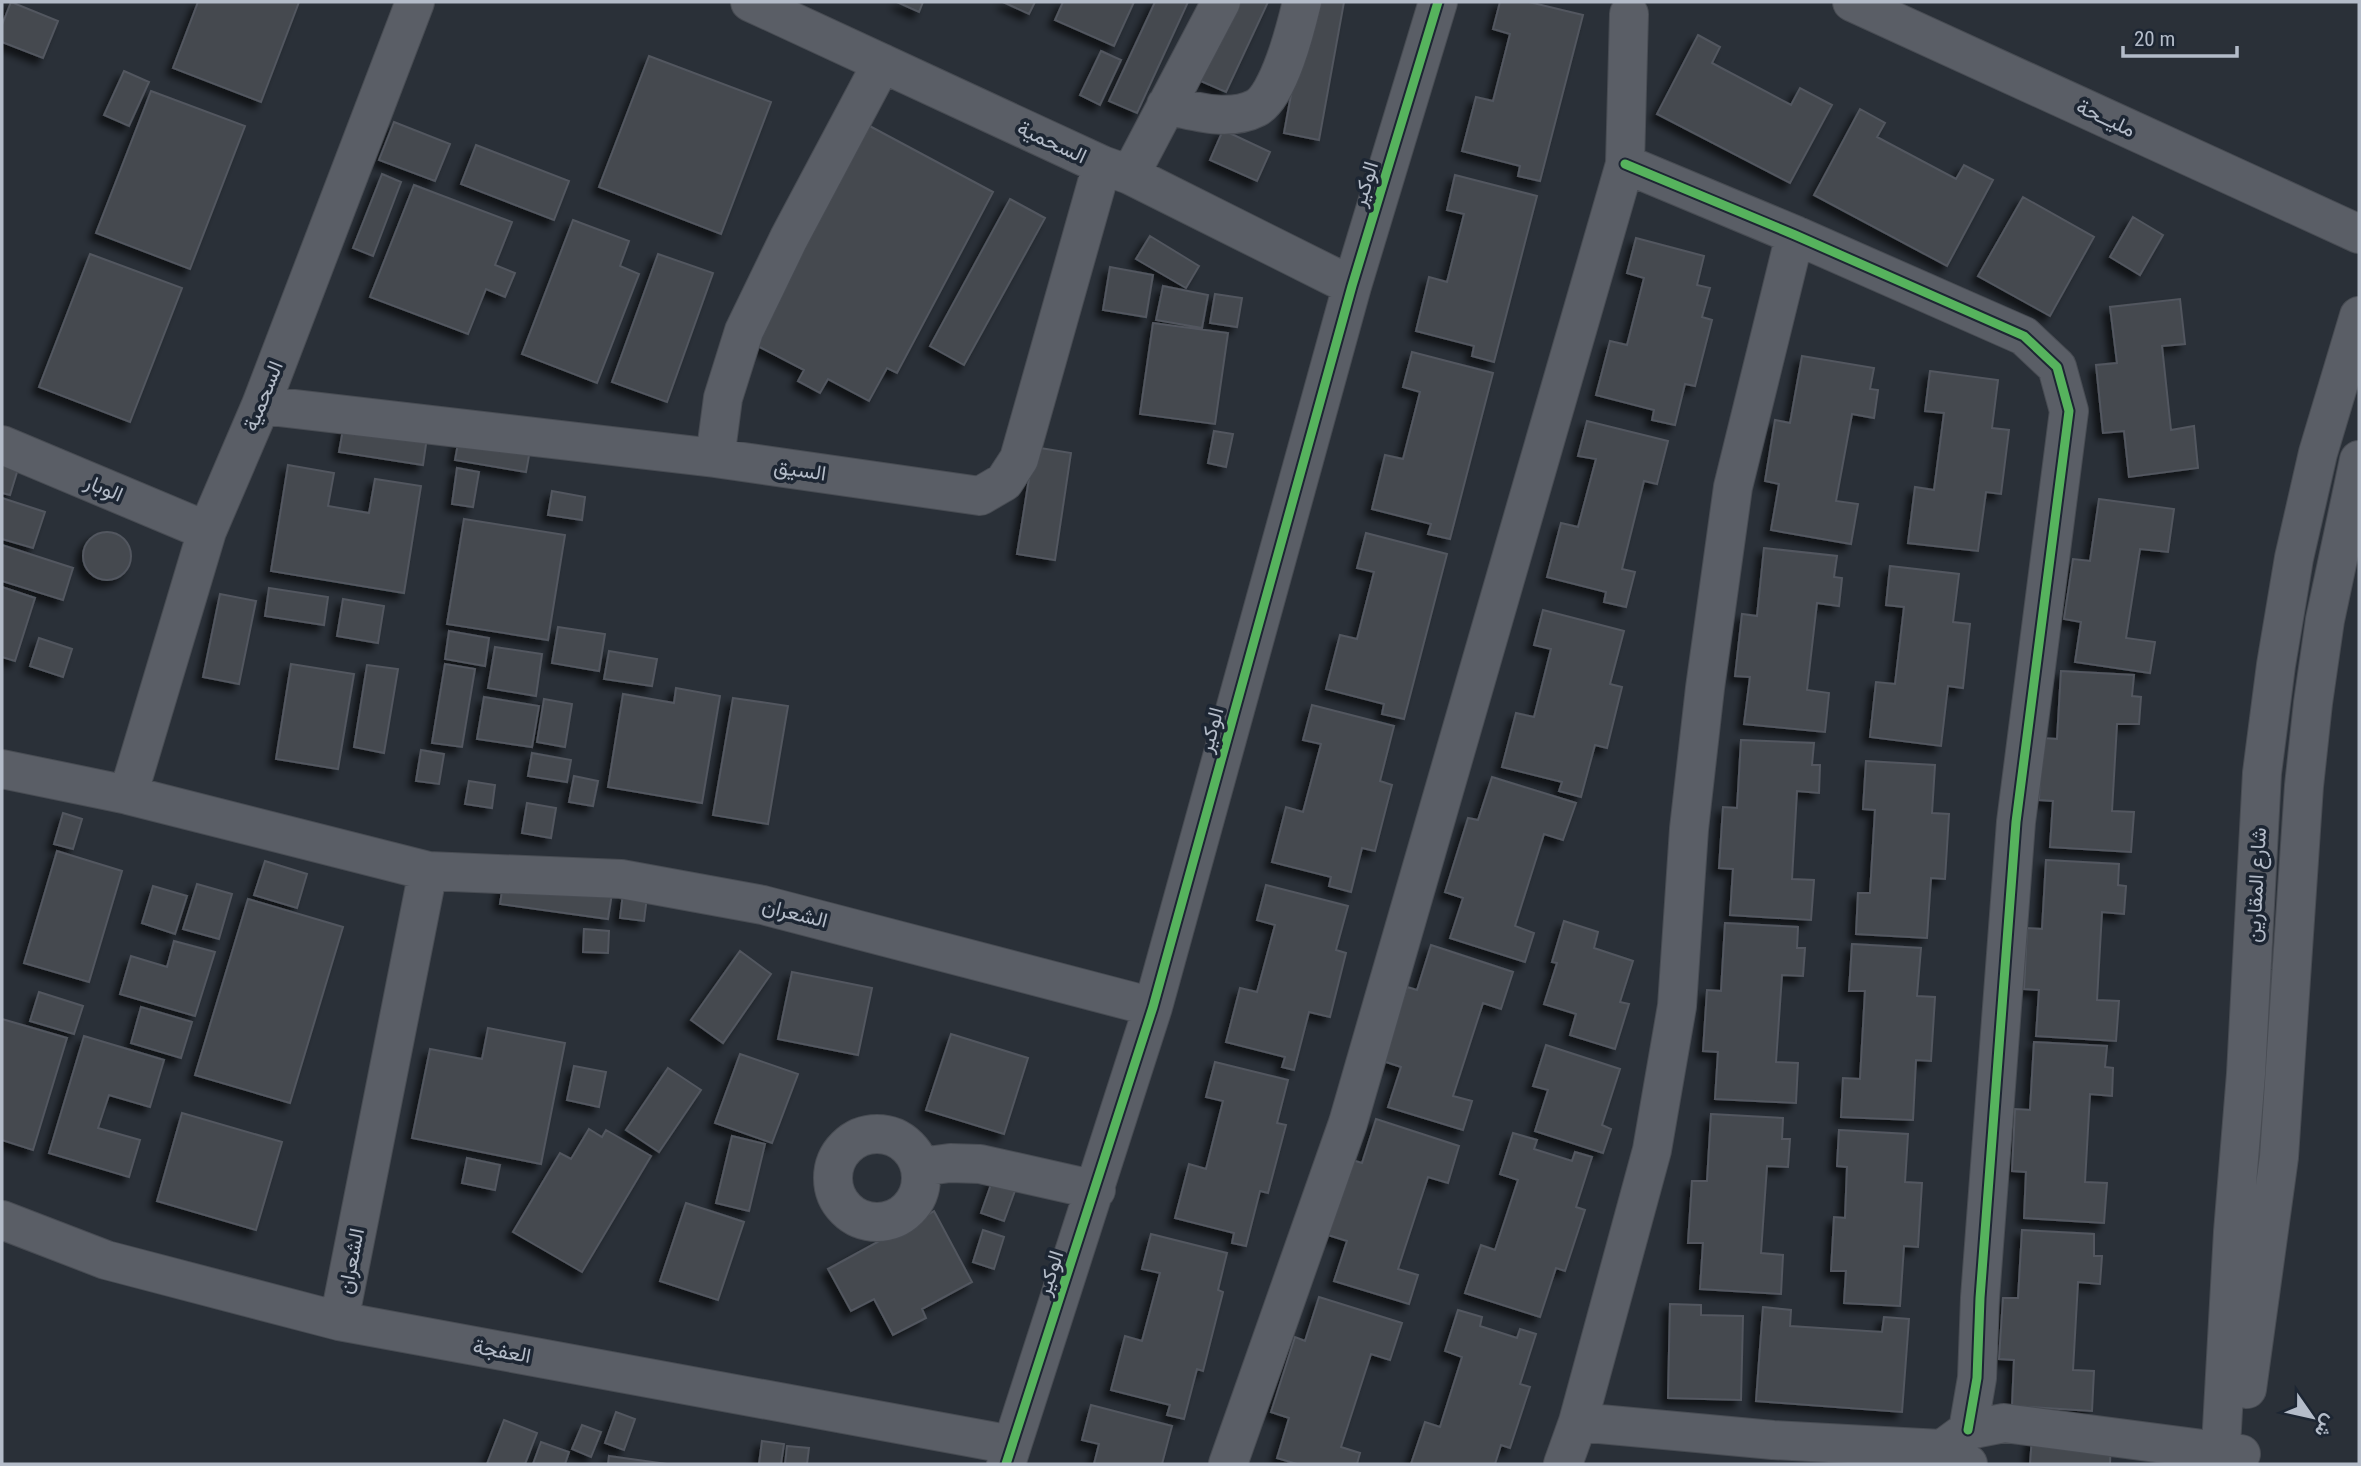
<svg xmlns="http://www.w3.org/2000/svg" width="2361" height="1466" font-family="'Roboto Condensed',Vazirmatn,sans-serif">
<style>
.building{fill:#444950;stroke:#52575f;stroke-width:2;filter:url(#shadow)}
.lines{fill:none;stroke-linecap:round;stroke-linejoin:round}
.minor-casing{stroke:#484c53;stroke-width:40}
.minor{stroke:#5a5e66;stroke-width:38}
.cycleway-casing{stroke:#1d2633;stroke-width:13}
.cycleway{stroke:#56b35d;stroke-width:9}
.labels{text-anchor:middle;dominant-baseline:central;stroke-width:7;stroke-linejoin:round;paint-order:stroke}
.street-label{font-size:21px;fill:#b4bcc9;stroke:#1d2633}
</style>
<defs>
<filter id="shadow"><feDropShadow dx="-6" dy="6" stdDeviation="3.5" flood-color="#0009"/></filter>
</defs>
<rect width="100%" height="100%" fill="#2a3038"/>
<path class="building" d="M11,2L58,21L43,58L2,42V25Z
M198,2H299L261,102L173,68Z
M897,2H923L919,12Z
M1003,2H1035L1029,14Z
M1063,2H1134L1114,46L1055,20Z
M1155,2H1188L1137,113L1109,101Z
M1232,2H1268L1226,92L1196,79Z
M1308,2H1344L1319,140L1284,133Z
M1500,2H1529L1583,15L1540,181L1518,176L1520,166L1462,151L1476,97L1493,101L1510,34L1493,29Z
M1698,35L1720,47L1712,63L1791,105L1800,88L1832,105L1790,183L1657,114Z
M1101,51L1121,60L1100,105L1080,95Z
M649,56L771,102L721,234L599,187Z
M124,71L149,82L129,126L104,115Z
M151,91L245,126L190,269L96,233Z
M1860,109L1885,123L1877,137L1956,179L1964,165L1993,180L1947,266L1814,195Z
M394,122L450,144L435,181L379,160Z
M864,123L993,192L897,373L887,368L869,401L828,379L820,393L798,381L804,370L748,341Z
M1223,130L1270,152L1257,181L1210,160Z
M476,145L569,181L554,220L461,184Z
M382,174L401,182L373,256L353,248Z
M1455,175L1537,196L1494,362L1472,356L1474,346L1416,331L1429,277L1447,282L1464,214L1447,210Z
M414,185L512,222L495,265L515,273L505,297L486,289L468,334L370,297Z
M2023,197L2094,237L2050,316L1978,276Z
M1010,199L1045,218L964,365L930,346Z
M2133,217L2163,235L2140,275L2110,257Z
M573,220L629,241L620,266L639,274L597,383L522,354Z
M1150,236L1199,266L1186,288L1136,259Z
M1636,238L1704,256L1697,285L1710,288L1702,317L1712,320L1695,386L1685,384L1675,425L1652,420L1654,410L1596,395L1610,341L1627,345L1644,278L1627,273Z
M90,254L182,288L130,422L39,387Z
M658,254L713,273L667,402L612,382Z
M1110,267L1153,275L1146,317L1103,310Z
M1163,286L1208,295L1202,328L1156,320Z
M1215,294L1242,298L1237,327L1210,323Z
M2180,299L2185,344L2162,346L2171,430L2194,426L2198,468L2129,477L2124,431L2103,433L2096,365L2117,363L2110,307Z
M1153,323L1228,333L1215,424L1140,414Z
M1412,352L1493,373L1450,539L1428,534L1431,524L1372,509L1385,455L1403,459L1420,392L1403,387Z
M1802,356L1874,368L1870,389L1878,390L1874,418L1852,414L1836,501L1858,504L1851,544L1771,530L1779,484L1765,481L1775,420L1790,423Z
M1930,371L1998,380L1992,428L2009,430L2001,494L1986,492L1978,551L1908,543L1915,487L1934,490L1944,413L1925,411Z
M1587,421L1668,441L1657,484L1644,481L1622,569L1635,572L1626,607L1604,602L1606,592L1547,577L1561,523L1578,527L1596,459L1578,456Z
M344,424L427,437L423,465L339,452Z
M1214,431L1233,434L1226,467L1208,463Z
M459,438L530,450L526,472L455,460Z
M1034,447L1071,453L1055,560L1017,554Z
M2,464L18,469L10,495L2,493Z
M288,465L334,473L328,506L369,513L375,479L421,486L404,593L271,571Z
M457,468L479,472L473,507L452,504Z
M552,491L585,497L582,520L548,515Z
M2,498L45,512L33,548L2,539Z
M2099,499L2174,509L2168,552L2140,549L2126,638L2155,642L2150,673L2075,662L2081,622L2064,619L2073,559L2090,561Z
M464,519L565,535L548,640L447,624Z
M83 556a24 24 0 1 1 48 0a24 24 0 1 1-48 0Z
M1366,533L1447,554L1404,719L1382,714L1384,704L1326,689L1340,635L1357,639L1374,572L1357,568Z
M2,545L73,568L63,600L2,581Z
M1764,548L1837,556L1834,577L1842,578L1839,606L1817,603L1807,690L1829,693L1825,732L1744,724L1750,677L1735,676L1742,614L1757,616Z
M1890,566L1959,574L1953,622L1970,624L1963,688L1948,686L1941,746L1870,737L1876,682L1895,684L1904,607L1886,605Z
M2,587L35,598L15,661L2,657Z
M269,588L328,597L324,625L265,616Z
M220,594L256,601L239,684L203,677Z
M343,599L384,606L378,643L337,636Z
M1543,610L1624,631L1610,684L1622,687L1607,748L1595,745L1581,797L1559,791L1562,782L1502,767L1516,713L1534,717L1551,649L1534,645Z
M558,627L605,634L599,671L552,663Z
M449,631L489,638L485,666L445,659Z
M39,638L72,649L63,677L30,666Z
M495,647L542,654L536,696L488,688Z
M609,651L657,659L652,686L604,679Z
M291,664L354,674L338,769L276,759Z
M445,664L475,669L462,747L432,743Z
M367,665L398,669L384,753L354,747Z
M2061,671L2134,675L2132,696L2141,697L2139,724H2117L2112,811L2134,812L2131,852L2050,847L2053,801L2039,800L2042,738L2057,739Z
M676,688L720,696L702,803L608,787L623,694L674,703Z
M484,697L539,706L532,747L477,739Z
M733,698L788,706L768,824L713,815Z
M544,699L572,704L565,747L537,742Z
M1312,705L1394,726L1380,781L1392,785L1375,851L1362,848L1351,892L1329,886L1331,877L1272,862L1286,807L1303,812L1321,744L1303,740Z
M1741,740L1814,743L1812,765H1820L1819,793L1797,791L1792,879L1814,880L1811,920L1730,915L1733,869L1719,868L1723,807L1737,808Z
M421,750L444,754L439,784L416,781Z
M532,753L571,760L567,782L528,776Z
M1866,761L1935,765L1932,813L1949,814L1945,879L1931,878L1927,938L1856,934L1858,893H1870L1875,810L1863,809Z
M574,776L598,781L593,806L569,802Z
M1492,777L1576,803L1563,840L1544,834L1515,926L1534,933L1525,962L1450,938L1463,898L1445,892L1468,818L1478,820Z
M469,781L495,785L492,808L465,804Z
M527,803L556,808L551,838L522,833Z
M63,813L82,819L73,849L54,844Z
M57,851L122,871L89,982L24,963Z
M2046,860L2119,864L2118,885L2126,886L2124,914L2102,912L2097,1000L2119,1001L2116,1041L2036,1036L2039,990L2024,989L2027,928L2042,929Z
M265,861L307,874L297,908L254,895Z
M504,878L612,893L608,919L500,904Z
M197,884L232,894L219,939L183,929Z
M1266,885L1348,906L1336,950L1346,953L1330,1017L1309,1012L1294,1070L1282,1067L1285,1057L1226,1042L1240,988L1257,992L1275,925L1257,920Z
M153,886L187,896L175,934L142,923Z
M623,893L647,896L644,921L620,918Z
M248,899L343,927L290,1103L195,1075Z
M1564,921L1598,932L1594,948L1633,961L1620,1002L1629,1004L1615,1049L1570,1035L1576,1014L1544,1004L1557,963L1552,962Z
M1725,923L1798,927L1797,948H1805L1803,976L1782,975L1776,1062L1798,1063L1796,1103L1715,1099L1718,1052L1703,1051L1707,990L1721,991Z
M584,929L609,931L608,953L583,952Z
M174,941L215,952L195,1016L120,994L131,956L167,967Z
M1852,944L1921,948L1917,996L1935,997L1931,1061L1916,1060L1913,1120L1841,1117L1843,1078L1860,1079L1865,991H1849Z
M1431,945L1513,972L1501,1009L1483,1003L1453,1096L1472,1101L1463,1130L1388,1107L1401,1067L1383,1061L1407,987L1417,990Z
M740,951L771,974L723,1043L691,1020Z
M792,972L872,988L858,1055L778,1039Z
M39,992L83,1006L74,1034L30,1021Z
M141,1007L192,1022L181,1058L131,1043Z
M2,1019L67,1038L33,1150L2,1140Z
M488,1028L565,1043L541,1164L412,1138L430,1049L482,1059Z
M951,1034L1028,1058L1004,1134L926,1110Z
M84,1036L164,1060L150,1107L109,1095L98,1128L140,1140L129,1177L49,1153Z
M2034,1042L2107,1046L2105,1067L2113,1068L2112,1096L2090,1094L2085,1182L2107,1183L2104,1223L2024,1218L2026,1172L2012,1171L2015,1109L2030,1110Z
M1546,1045L1620,1069L1602,1125L1611,1129L1603,1153L1535,1131L1548,1090L1533,1086Z
M740,1054L798,1074L772,1143L715,1123Z
M1215,1062L1288,1080L1277,1123L1286,1125L1268,1193L1260,1191L1246,1246L1232,1243L1234,1233L1175,1218L1189,1164L1206,1169L1223,1101L1206,1097Z
M574,1066L606,1072L599,1107L567,1100Z
M668,1068L701,1090L659,1152L626,1130Z
M182,1113L282,1142L256,1230L157,1201Z
M1711,1114L1783,1118L1782,1139H1790L1788,1167L1767,1166L1761,1253L1783,1255L1781,1294L1700,1289L1703,1243H1688L1692,1181H1707Z
M1376,1119L1459,1146L1448,1183L1428,1177L1398,1269L1418,1275L1409,1304L1334,1281L1347,1241L1328,1235L1352,1160L1362,1163Z
M589,1129L602,1137L606,1130L651,1156L582,1272L513,1232L560,1153L571,1159Z
M1839,1130L1908,1134L1905,1182L1922,1183L1918,1247L1904,1246L1900,1306L1844,1303L1846,1271H1831L1834,1217L1845,1218L1847,1167L1837,1166Z
M1513,1133L1537,1140L1534,1149L1572,1161L1575,1152L1592,1157L1576,1207L1585,1210L1565,1271L1556,1268L1540,1317L1465,1293L1481,1245L1495,1250L1518,1180L1500,1174Z
M732,1136L765,1144L749,1211L716,1203Z
M467,1158L500,1165L495,1190L462,1183Z
M994,1176L1017,1185L1004,1221L981,1213Z
M686,1203L744,1222L718,1300L660,1281Z
M934,1211L972,1282L922,1309L926,1318L893,1335L874,1299L851,1311L828,1269Z
M983,1230L1004,1237L994,1269L973,1262Z
M2022,1230L2094,1234V1256H2102L2100,1284L2078,1282L2073,1370L2094,1371L2092,1411L2012,1406L2014,1360L1999,1359L2003,1298H2018Z
M1151,1234L1227,1253L1218,1290L1223,1292L1203,1371L1197,1369L1184,1419L1167,1415L1170,1405L1111,1390L1125,1336L1142,1341L1160,1273L1142,1269Z
M1319,1297L1402,1323L1390,1360L1371,1354L1341,1447L1360,1453L1357,1464H1297L1277,1458L1289,1418L1271,1412L1295,1337L1305,1341Z
M1670,1304L1701,1305V1315L1743,1316L1741,1400L1668,1398Z
M1763,1307L1791,1310L1790,1326L1882,1332L1884,1317L1909,1319L1902,1412L1756,1401Z
M1458,1310L1482,1317L1480,1326L1517,1338L1520,1329L1536,1334L1520,1384L1530,1387L1510,1448L1501,1445L1495,1464H1411L1425,1422L1440,1427L1462,1357L1445,1351Z
M1091,1405L1172,1426L1162,1464H1094L1099,1444L1082,1440Z
M616,1412L635,1419L624,1450L605,1443Z
M504,1420L537,1433L525,1464H487Z
M582,1425L601,1432L591,1457L572,1449Z
M2032,1437L2111,1439L2110,1464H2030Z
M762,1441L784,1444L781,1464H759Z
M541,1442L569,1452L565,1464H533Z
M787,1446L809,1448L807,1464H785Z
M609,1456L667,1464H608Z"/>
<g class="lines">
<defs>
<path id="minor" d="M750,2L1102,165L1130,175L1352,286
M1852,2L2359,234
M1166,105C1194,111 1229,122 1256,108C1279,96 1296,27 1302,2
M1625,164L1795,235L2024,336L2057,367L2069,411L2016,822L1980,1298L1977,1378L1968,1430
M1130,175L1221,2
M261,405L715,458L980,496L1004,482L1019,459L1102,165
M2,445L207,531
M715,458L723,398L744,331L789,238L882,63
M2,769L128,795L428,871L621,879L763,905L1153,1007
M128,795L207,531L261,405L415,2
M833 1178a44 44 0 1 1 88 0a44 44 0 1 1-88 0Z
M920,1167L950,1163L980,1164L1096,1190
M2,1220L106,1260L339,1321L1012,1445
M339,1321L428,871
M2247,1389L2279,1157L2304,786L2313,703L2325,620L2359,460
M1578,1422L1773,1440L1941,1449L1968,1464
M1949,1444L1968,1430L2004,1423L2241,1454
M1006,1464L1153,1007L1352,286L1438,2
M1228,1464L1348,1123L1625,164L1629,14
M1563,1464L1578,1422L1652,1150L1677,1006L1689,829L1705,688L1733,487L1795,235
M2220,1464L2233,1232L2246,1074L2262,773L2276,665L2294,558L2318,453L2359,316"/>
</defs>
<use href="#minor" class="minor-casing"/>
<use href="#minor" class="minor"/>
<defs>
<path id="cycleway" d="M1625,164L1795,235L2024,336L2057,367L2069,411L2016,822L1980,1298L1977,1378L1968,1430
M1006,1464L1153,1007L1352,286L1438,2"/>
</defs>
<use href="#cycleway" class="cycleway-casing"/>
<use href="#cycleway" class="cycleway"/>
</g>
<g class="labels">
<g class="street-label">
<text transform="translate(2106 118) rotate(25)">مليــحة</text>
<text transform="translate(1052 142) rotate(25)">السحمية</text>
<text transform="translate(1365 184) rotate(-73)">الوكير</text>
<text transform="translate(263 396) rotate(-68)">السحمية</text>
<text transform="translate(800 470) rotate(8)">السيق</text>
<text transform="translate(104 488) rotate(23)">الوبار</text>
<text transform="translate(1211 730) rotate(-75)">الوكير</text>
<text transform="translate(2256 885) rotate(-87)">شارع المقارين</text>
<text transform="translate(795 913) rotate(14)">الشعران</text>
<text transform="translate(351 1261) rotate(-79)">الشعران</text>
<text transform="translate(1050 1273) rotate(-72)">الوكير</text>
<text transform="translate(502 1351) rotate(10)">العفجة</text>
</g>
</g>
<rect width="2361" height="1466" fill="none" stroke="#b4bcc9" stroke-width="7"/>
<g transform="translate(2312 1417) rotate(124)" stroke="#1d2633" stroke-width="5" paint-order="stroke">
<path d="M0-5L12 26L0 18L-12 26Z" fill="#b4bcc9"/>
<text y="-10" font-size="19" font-weight="bold" text-anchor="middle" fill="#b4bcc9">ش</text>
</g>
<path d="M2123 46v10h114v-10" fill="none" stroke="#b4bcc9" stroke-width="3.5"/>
<text x="2134" y="46" font-size="21" fill="#b4bcc9" stroke="#1d2633" stroke-width="5" paint-order="stroke">20 m</text>
</svg>
